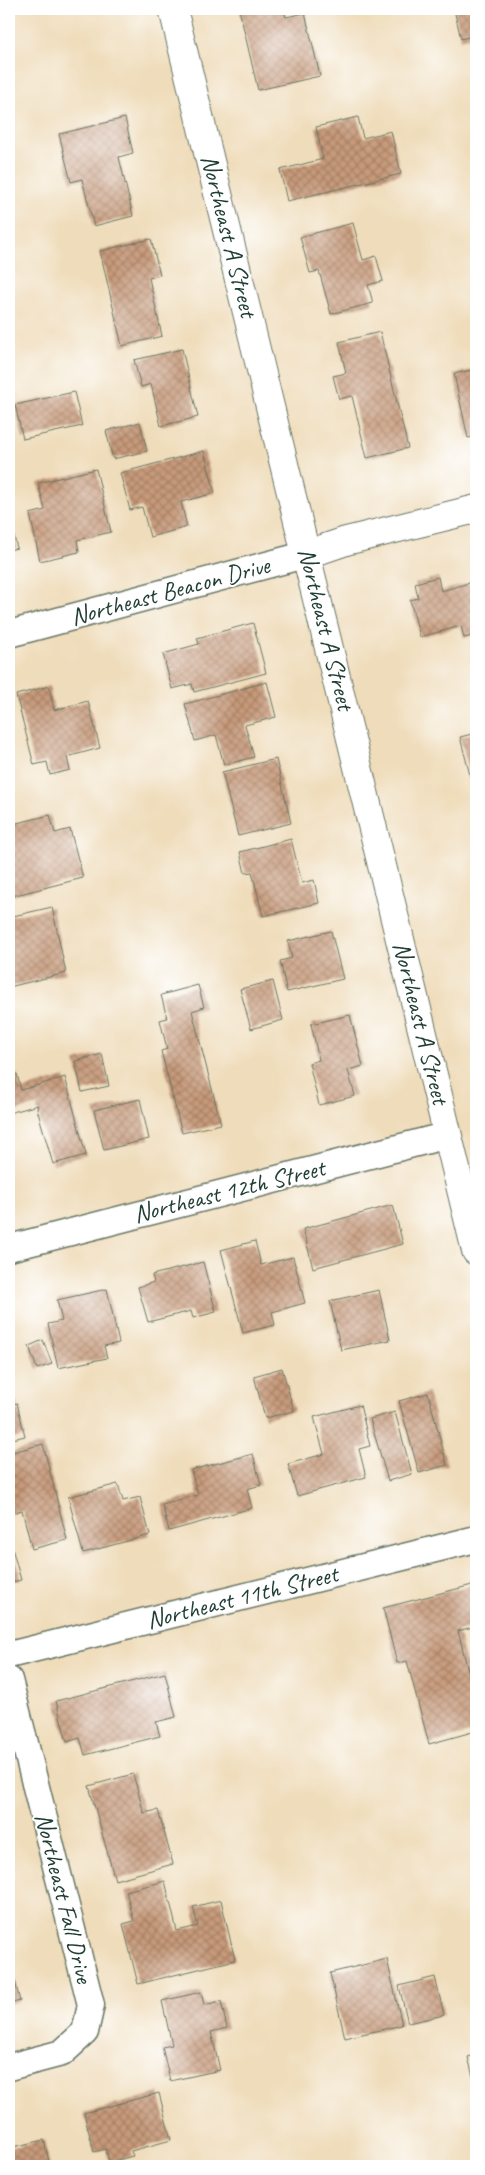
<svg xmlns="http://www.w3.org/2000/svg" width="485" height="2175" font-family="Caveat,sans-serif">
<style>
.building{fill:url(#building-cross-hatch)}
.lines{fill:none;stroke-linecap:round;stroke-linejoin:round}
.street-casing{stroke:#687563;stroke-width:29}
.secondary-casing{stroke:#687563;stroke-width:30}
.street{stroke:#fff;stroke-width:26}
.secondary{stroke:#fff;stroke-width:28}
.labels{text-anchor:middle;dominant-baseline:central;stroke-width:4;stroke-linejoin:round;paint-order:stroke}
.street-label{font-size:25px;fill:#1f3d34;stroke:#fff}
</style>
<defs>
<pattern id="building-cross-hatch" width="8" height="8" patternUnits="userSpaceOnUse" patternTransform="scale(1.25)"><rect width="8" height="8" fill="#c89a7a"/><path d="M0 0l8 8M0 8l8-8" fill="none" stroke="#a27f65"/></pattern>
</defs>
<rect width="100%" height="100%" fill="#fff"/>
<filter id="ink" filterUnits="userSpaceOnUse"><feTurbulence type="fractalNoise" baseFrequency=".02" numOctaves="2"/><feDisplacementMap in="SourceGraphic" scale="10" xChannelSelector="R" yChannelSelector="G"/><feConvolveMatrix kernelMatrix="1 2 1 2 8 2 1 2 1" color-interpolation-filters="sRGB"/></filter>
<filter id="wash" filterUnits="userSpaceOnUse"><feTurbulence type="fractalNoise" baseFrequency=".0096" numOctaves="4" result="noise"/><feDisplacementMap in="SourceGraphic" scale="20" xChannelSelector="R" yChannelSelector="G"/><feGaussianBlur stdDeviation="1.12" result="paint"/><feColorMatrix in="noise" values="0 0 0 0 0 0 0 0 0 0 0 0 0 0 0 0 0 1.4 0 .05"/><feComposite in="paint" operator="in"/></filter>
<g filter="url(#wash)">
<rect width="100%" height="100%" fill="#efdcba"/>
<g id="blocks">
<path class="building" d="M239,9H284L286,17L305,13L320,76L258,90Z
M454,9H476V35L461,39Z
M358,117L363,138L391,131L401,174L287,201L280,170L323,159L316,127Z
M125,118L133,153L119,157L133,216L94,226L82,179L71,182L59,134Z
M353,223L363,260L376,256L383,281L368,285L373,303L331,314L319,271L310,273L300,237Z
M151,239L160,275L149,278L162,336L122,346L100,251Z
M380,332L408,448L367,458L352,396L339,399L333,376L346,373L339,342Z
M182,349L198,417L161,426L151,384L141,387L134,360Z
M476,369V436L468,438L454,374Z
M74,392L82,426L23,439L15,405Z
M140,422L147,451L113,459L106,431Z
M204,451L215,493L181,502L187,527L150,537L142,507L130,510L120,473Z
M96,469L111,532L77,540L79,552L40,561L30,514L45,510L38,483Z
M9,518L17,548L9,550Z
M438,577L441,591L476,581V635L464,638L461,626L420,637L410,600L418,598L415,583Z
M253,623L266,673L194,692L192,684L172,689L163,654L199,644L197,638Z
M267,682L276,717L245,725L254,757L224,765L216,735L195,741L185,704Z
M49,686L54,710L88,701L100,748L67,757L70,770L50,775L47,762L34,765L16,695Z
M476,733V798L460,737Z
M276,759L291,823L238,836L222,772Z
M50,815L55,833L70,829L83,878L12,896L9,883V852L15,850L9,825Z
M291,839L302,883L314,880L319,903L263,916L252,872L245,873L240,852Z
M52,907L66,973L9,987V917Z
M331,931L343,979L287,992L280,961L292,958L288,941Z
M273,981L283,1020L251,1029L240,989Z
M198,985L204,1007L192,1011L221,1124L182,1133L161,1051L167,1049L160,1020L167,1018L161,995Z
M350,1015L363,1066L348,1070L355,1096L319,1105L309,1063L319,1060L311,1024Z
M102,1054L109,1086L82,1092L75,1061Z
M17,1074L21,1090L65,1077L86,1155L53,1164L37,1109L38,1105L9,1113V1077Z
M140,1099L149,1139L104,1150L94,1110Z
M393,1205L403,1244L313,1268L303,1229Z
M255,1241L261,1265L293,1257L305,1303L272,1312L275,1325L243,1333L221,1250Z
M203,1262L216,1312L193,1318L191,1311L148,1322L138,1287L154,1282L152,1275Z
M107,1289L119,1343L104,1346L107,1358L58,1368L48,1324L62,1321L57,1300Z
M379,1290L390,1340L341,1350L330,1301Z
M43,1340L52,1364L37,1369L29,1346Z
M282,1368L294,1411L265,1418L254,1376Z
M428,1393L447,1465L419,1473L399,1401Z
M17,1403L25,1436L9,1440V1405Z
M360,1405L370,1446L359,1449L366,1477L297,1496L288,1464L324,1454L314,1417Z
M395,1412L412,1474L388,1481L370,1419Z
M43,1444L67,1540L32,1549L22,1510L9,1514V1453Z
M253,1454L261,1485L247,1489L252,1508L169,1531L162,1504L198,1495L191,1470Z
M118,1484L123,1501L140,1497L150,1535L83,1553L68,1497Z
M9,1541H10L21,1580L9,1583Z
M476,1584V1626L458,1631L476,1702V1731L429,1744L407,1661L397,1663L383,1608Z
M165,1673L176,1717L156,1722L160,1736L85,1755L80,1738L67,1742L56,1701Z
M133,1774L144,1813L158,1810L173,1864L115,1880L89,1786Z
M165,1881L177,1931L198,1926L193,1907L221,1900L235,1960L138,1984L123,1924L134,1921L126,1891Z
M9,1959L20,2001L9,2004Z
M387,1959L402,2025L345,2038L330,1973Z
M435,1977L444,2015L408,2023L399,1986Z
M201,1992L204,2005L221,2001L227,2028L211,2032L220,2070L170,2081L162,2047L172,2045L162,2001Z
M476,2055V2089L468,2057Z
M159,2093L171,2140L131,2151L133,2156L109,2162L106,2149L94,2152L84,2113Z
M44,2140L50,2166H9V2148Z"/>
</g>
</g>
<g filter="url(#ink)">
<use href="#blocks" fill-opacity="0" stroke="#687563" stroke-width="1"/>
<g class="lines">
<defs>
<path id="street" d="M9,634L308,554
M9,1248L448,1135
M9,1655L476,1539
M9,1680L91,2005L85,2032L62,2053L9,2067"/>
<path id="secondary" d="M173,9L476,1251
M308,554L346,541L476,509"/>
</defs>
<use href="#street" class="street-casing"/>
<use href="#secondary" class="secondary-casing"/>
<use href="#street" class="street"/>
<use href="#secondary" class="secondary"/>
</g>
</g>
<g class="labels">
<g class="street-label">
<text transform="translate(229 236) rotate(76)">Northeast A Street</text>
<text transform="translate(170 591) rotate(-15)">Northeast Beacon Drive</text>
<text transform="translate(326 629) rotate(76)">Northeast A Street</text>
<text transform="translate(421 1023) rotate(76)">Northeast A Street</text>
<text transform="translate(229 1191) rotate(-14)">Northeast 12th Street</text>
<text transform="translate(242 1597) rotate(-14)">Northeast 11th Street</text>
<text transform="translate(64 1898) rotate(76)">Northeast Fall Drive</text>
</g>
</g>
<rect width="485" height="2175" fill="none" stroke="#fff" stroke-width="30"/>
</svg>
